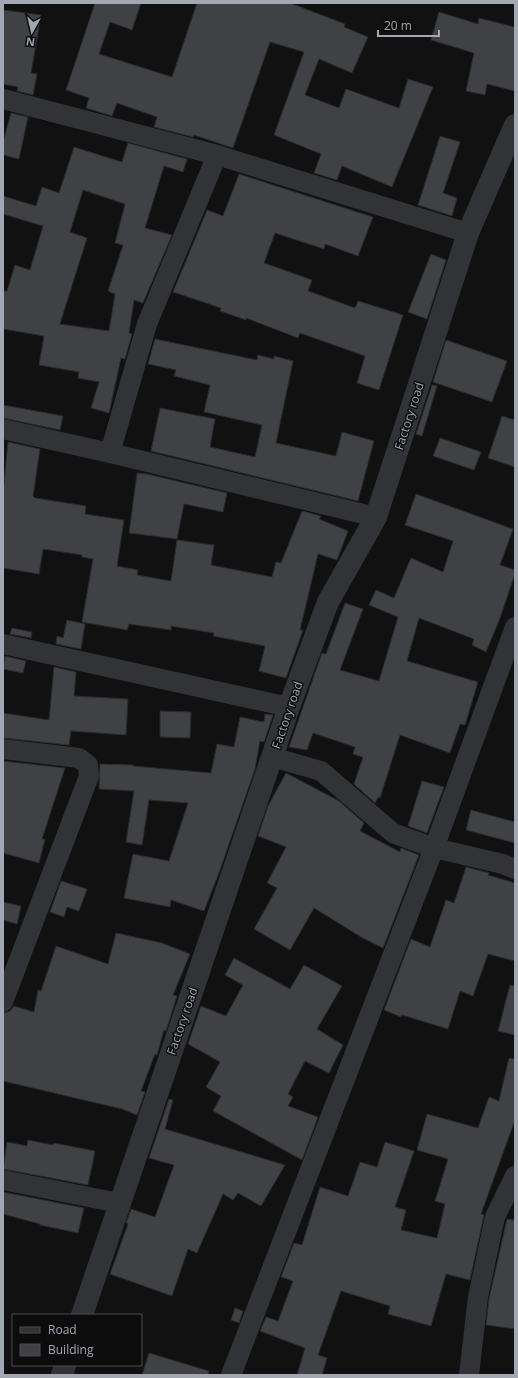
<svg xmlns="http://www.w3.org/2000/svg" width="518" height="1378" font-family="'Open Sans',sans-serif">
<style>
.building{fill:#404145;stroke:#2b2b2e;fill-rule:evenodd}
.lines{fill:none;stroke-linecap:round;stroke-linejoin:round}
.minor{stroke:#323337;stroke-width:20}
.tertiary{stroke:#323337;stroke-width:22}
.labels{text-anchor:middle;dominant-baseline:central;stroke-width:3;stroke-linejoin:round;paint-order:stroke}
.street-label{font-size:12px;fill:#a3a7b2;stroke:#0c0c0d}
</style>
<rect width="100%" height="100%" fill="#111112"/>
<path class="building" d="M95,3H141L132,30L110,22L99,54L172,77L197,3H290L345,24L344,27L368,37L352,73L319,59L305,95L339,108L346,89L399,108L408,79L433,87L392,187L342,166L337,180L314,173L321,154L274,135L304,52L270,42L233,148L194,135L193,137L154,127L157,117L117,103L112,116L86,108L89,98L66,90Z
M3,10L41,15L31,73L37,74L33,95L17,91L18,87L3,84Z
M439,12L478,24L479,18L515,27V91L487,84L485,95L466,91L474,53L431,40Z
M11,113L28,117L19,159L3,155V142Z
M440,136L460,142L443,193L457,198L452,216L418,205Z
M128,143L187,159L183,172L164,166L145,228L172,235L143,303L134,300L129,333L132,334L125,359L121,358L109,413L91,408L99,382L78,378L79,372L39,365L44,336L3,329V291H7L15,265L30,270L43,226L3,214V196L36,206L42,187L59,193L74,147L122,162ZM83,190L125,204L115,243L123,245L108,291L115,294L109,331L60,324L87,238L70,232Z
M239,174L373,217L358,256L325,244L324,249L275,233L264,263L312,280L308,291L355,308L358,301L403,315L379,390L357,383L365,356L300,333L298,338L246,318V320L220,311L221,308L173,292L207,210L223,216Z
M431,254L446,260L427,319L408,312Z
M155,339L257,360L258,355L274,359V356L293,361L276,443L336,456L342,432L374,441L358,501L151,451L160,408L215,419L210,447L255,457L262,425L204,412L210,385L174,376L176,370L148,364Z
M446,340L507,361L492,402L433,382Z
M432,385L437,386L422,436L416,434Z
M3,405L63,416L60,430L3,418Z
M502,416L515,420V467L488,458Z
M440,438L481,452L474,470L433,456Z
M8,442L40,449L33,496L35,498L86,506L85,514L124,520L117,566L138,570L137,575L171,581L177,540L214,545L211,565L272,577L276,562L281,563L302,511L321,516L319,519L348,531L337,560L318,554L300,630H303L286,678L259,671L265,646L213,636L214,633L171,626V630L129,624L127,630L82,622L93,559L82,557V555L43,549L39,574L3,568V493Z
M137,473L147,474L227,493L223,512L184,504L177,539L129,533Z
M416,494L513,529L500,565L515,570V574L500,618L486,652L472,645L474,639L419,618L407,661L478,682L465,725L460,724L450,753L400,735L380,798L378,797L375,803L354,784L363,757L353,754L355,747L313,733L307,750L289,747L322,653L326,654L345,603L363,609L340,670L379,681L398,617L369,605L376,590L394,598L411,558L443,572L453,541L405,525Z
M67,620L85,624L81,649L56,644L57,636L63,638Z
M12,628L32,632L31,638L10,634Z
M5,656L26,661L23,673L3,669Z
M54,667L76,672L74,696L128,699L126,735L71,731L69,745L3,738V713L49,720Z
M160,711L191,712L190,738L160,737Z
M265,714L273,715L264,742L260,741L255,769L220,870L204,911L171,900L170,907L124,898L133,854L169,861L188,803L149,800L142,845L126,842L134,791L99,789L100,764L133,765V766L211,773L217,744L234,747L240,717L264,722Z
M3,761L65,768L42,839H45L39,863L3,853Z
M286,773L339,801L364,823L360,831L400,852L401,848L419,855L383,948L361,937L314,908L290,950L254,929L277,888L267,883L286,847L258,836L268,806Z
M422,781L444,787L427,833L408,826Z
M471,810L515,822V843L466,830Z
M466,867L489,873L488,875L515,883V961L488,954L473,996L460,991L448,1029L402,1015L401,1017L384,1010L411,939L430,947L446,900L454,903Z
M61,881L87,889L79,911L67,907L64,917L50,912Z
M3,902L21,906L17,924L3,920Z
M116,933L162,943L190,954L173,995L177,996L166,1031L164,1030L157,1055L155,1054L141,1091L145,1092L137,1115L122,1109L3,1081V1013L10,1011L14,1006L34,1012L38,990L41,991L56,946L108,964Z
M234,958L290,989L304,965L342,986L317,1029L343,1045L329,1073L305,1061L288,1094L293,1097L288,1106L318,1117L302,1160L213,1111L221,1096L206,1087L220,1062L188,1044L201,1006L226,1016L243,985L225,975Z
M510,985L515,986V1035L498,1031Z
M509,1058L515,1059V1120L481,1214L484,1215L470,1280L446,1274L431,1326L388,1314L390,1306L341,1291L318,1355L327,1358L322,1375H297L305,1348L260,1331L266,1317L278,1321L293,1281L281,1277L294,1243L302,1245L320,1187L348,1196L360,1162L377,1167L385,1142L414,1151L395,1207L406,1210L401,1230L437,1238L445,1204L435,1201L448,1159L417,1150L427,1114L478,1128L489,1097L499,1101Z
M169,1099L173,1100L165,1129L285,1165L261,1206L238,1193L233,1200L223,1194L197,1253L188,1249L172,1296L110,1274L128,1224L126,1223L131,1209L155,1217L174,1165L149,1158Z
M28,1140L53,1145L54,1143L95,1151L88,1185L3,1169L7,1142L27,1146Z
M3,1192L84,1208L78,1233L40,1225V1224L3,1214Z
M507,1219L515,1220V1329L486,1325L489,1299Z
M235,1308L243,1311L239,1323L231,1320Z
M149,1353L209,1371L208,1375H142Z"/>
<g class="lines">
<path class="minor" d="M3,99L217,155L468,233
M3,429L110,453L376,517
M110,453L147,324L217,155
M3,644L289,707
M3,749L79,758L88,765L89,776L3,1002
M272,757L321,771L393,833L434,848L503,864L515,869
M3,1180L119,1203
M231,1375L434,848L515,627
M469,1375L478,1297L495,1217L515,1176"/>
<path class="tertiary" d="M82,1315L289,707L328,602L376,517L468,233L515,125
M62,1375L65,1365"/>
</g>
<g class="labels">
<g class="street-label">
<text transform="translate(409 416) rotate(-72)">Factory road</text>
<text transform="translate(287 715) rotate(-71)">Factory road</text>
<text transform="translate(182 1021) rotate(-71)">Factory road</text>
</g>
</g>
<rect width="518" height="1378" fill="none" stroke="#a3a7b2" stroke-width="8"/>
<rect x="12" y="1314" width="130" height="52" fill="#0c0c0d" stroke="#484a4f"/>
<rect x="20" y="1327" width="20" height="6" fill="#323337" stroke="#484a4f"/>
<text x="48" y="1334" font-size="12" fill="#a3a7b2">Road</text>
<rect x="20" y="1344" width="20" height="12" fill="#404145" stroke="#484a4f"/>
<text x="48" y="1354" font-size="12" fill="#a3a7b2">Building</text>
<g transform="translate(32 32) rotate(188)" stroke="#0c0c0d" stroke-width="3" paint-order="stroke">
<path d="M0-3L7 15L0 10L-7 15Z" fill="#a3a7b2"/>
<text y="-6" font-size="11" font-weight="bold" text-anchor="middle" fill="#a3a7b2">N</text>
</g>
<path d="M378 30v6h61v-6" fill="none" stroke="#a3a7b2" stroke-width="2"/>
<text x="384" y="30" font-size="12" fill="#a3a7b2" stroke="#0c0c0d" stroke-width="3" paint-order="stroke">20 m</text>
</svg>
